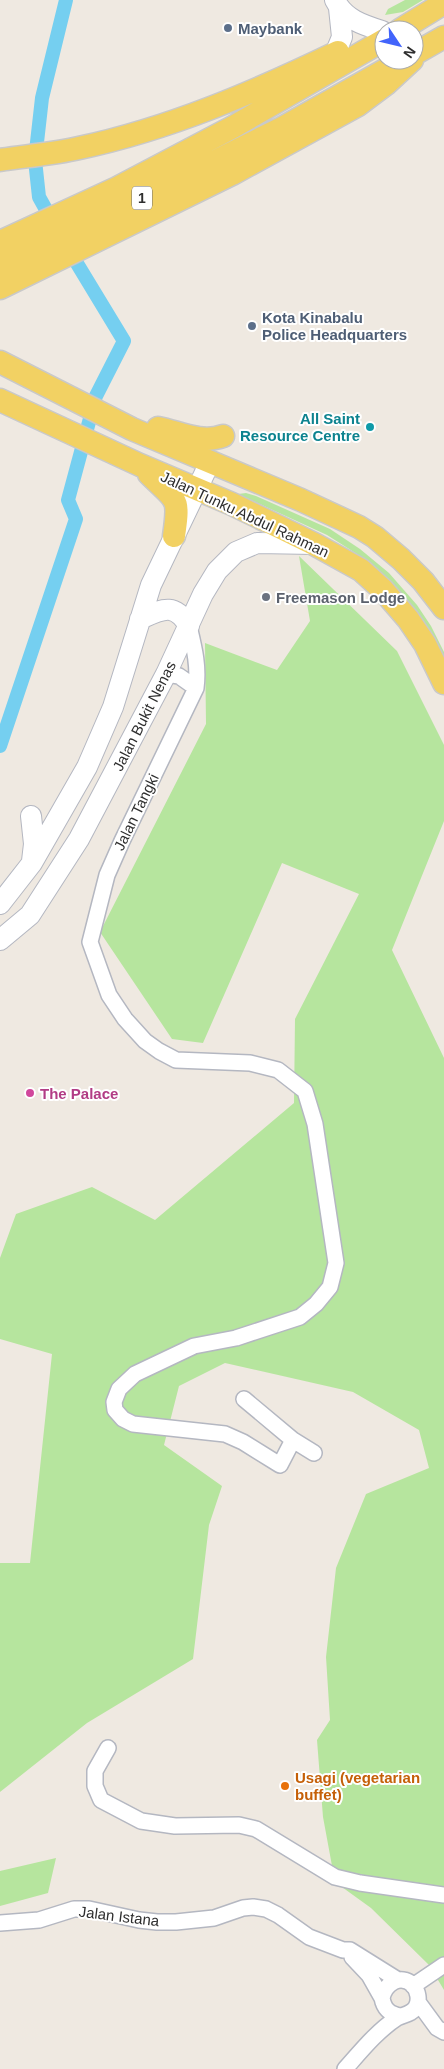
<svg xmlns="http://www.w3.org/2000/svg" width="444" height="2069" font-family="Arial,sans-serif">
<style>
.green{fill:#b6e59e}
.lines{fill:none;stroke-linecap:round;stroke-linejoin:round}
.canal{stroke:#75cff0;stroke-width:14}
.street-casing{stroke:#b4b7c1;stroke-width:18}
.secondary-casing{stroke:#b4b7c1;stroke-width:22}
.primary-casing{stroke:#c9c9c9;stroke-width:25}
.street{stroke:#fff;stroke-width:15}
.secondary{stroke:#fff;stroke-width:20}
.primary{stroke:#f2d163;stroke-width:22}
.service-dot{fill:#5c6f8a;stroke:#fff;stroke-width:2}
.culture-dot{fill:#0f9aa8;stroke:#fff;stroke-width:2}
.worship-dot{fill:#6b7280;stroke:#fff;stroke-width:2}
.hotel-dot{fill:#d1479c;stroke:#fff;stroke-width:2}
.food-dot{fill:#e8710a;stroke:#fff;stroke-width:2}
.labels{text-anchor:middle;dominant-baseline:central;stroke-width:4;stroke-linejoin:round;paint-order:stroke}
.shield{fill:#fff;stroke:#6d6d6d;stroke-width:1}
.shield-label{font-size:14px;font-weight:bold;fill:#2e2e2e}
.service-label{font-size:15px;font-weight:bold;fill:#4e5e75;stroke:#fff;text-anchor:start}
.culture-label{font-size:15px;font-weight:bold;fill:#0d838f;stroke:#fff;text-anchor:end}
.street-label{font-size:15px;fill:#2e2e2e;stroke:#fff}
.worship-label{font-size:15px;font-weight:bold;fill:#5b616d;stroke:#fff;text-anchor:start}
.hotel-label{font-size:15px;font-weight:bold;fill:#b23c85;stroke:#fff;text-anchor:start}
.food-label{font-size:15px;font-weight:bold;fill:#c56008;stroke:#fff;text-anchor:start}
</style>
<rect width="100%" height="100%" fill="#efe9e1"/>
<path class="green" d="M405,0H423L403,12L385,15L388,9Z
M246,493L256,496L330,529L360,549L389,573L417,605L431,626L444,652V667L385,578L357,554L327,535L238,494Z
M299,556L397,651L444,745V821L392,950L444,1058V1990L429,1965L371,1908L335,1882L323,1817L317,1740L330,1720L326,1657L336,1568L366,1494L429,1468L419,1430L353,1392L225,1363L179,1386L164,1445L222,1486L209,1525L193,1659L87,1723L0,1792V1563H30L52,1354L0,1339V1258L16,1214L92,1187L155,1220L294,1103L295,1019L359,894L282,863L203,1043L172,1039L100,932L206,724L205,643L277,670L310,621Z
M56,1858L48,1893L0,1906V1871Z"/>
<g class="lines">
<path class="canal" d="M54,224L39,197L35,160L42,98L66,0
M0,746L76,519L68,500L96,396L124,341L67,247"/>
<defs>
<path id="street" d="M189,626C194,647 199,666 196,688L122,841L107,875L90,942L109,995L125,1019L145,1041L159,1051L176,1060L250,1063L278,1070L305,1091L315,1124L336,1263L330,1287L316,1304L300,1317L236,1338L194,1346L135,1374L119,1389L114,1402L115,1410L123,1419L133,1424L225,1434L243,1442L280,1465L293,1440L244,1399
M166,674L179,676L196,688
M293,1440L314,1453
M108,1748L95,1771V1786L101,1800L141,1821L175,1826L239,1825L256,1829L335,1877L360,1883L444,1895
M0,1923L39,1920L74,1909H89L139,1920L157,1922H176L214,1918L243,1908L253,1907L266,1909L278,1915L309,1937L343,1950H350L398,1980
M352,1957L369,1975L382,1998
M413,1986L444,1965
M418,2002L437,2028L444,2032
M345,2069C361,2051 377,2031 397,2018C404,2014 411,2015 416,2007C420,2000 418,1991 413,1985C400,1973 385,1984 382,1998C384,2009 389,2014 400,2016"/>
<path id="secondary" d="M335,0C344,19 363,25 382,31
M335,54L342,37L339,8
M140,619C163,609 174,602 189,626
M31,816L34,844L32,861
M0,904L32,863L87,767L113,707L151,585L210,462
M0,940L30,915L79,839L166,674L203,594L217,571L236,552L257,543L314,544"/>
<path id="primary" d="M400,30L444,3
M414,54L444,37
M0,160C26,156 53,154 79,148C169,129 255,92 338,52
M0,242L117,188L233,127L384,40
M0,265L143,197L282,128L387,69
M0,288L232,174L358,105L386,84L412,60
M0,362L132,429L301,500L359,527L375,537L401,559L423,581L444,608
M0,400L140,465L232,504L314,544L361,570L383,590L408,619L425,644L444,683
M158,428C179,432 201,444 223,436
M149,474C177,502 180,495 174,536"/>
</defs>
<use href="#street" class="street-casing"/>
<use href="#secondary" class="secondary-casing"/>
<use href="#primary" class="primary-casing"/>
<use href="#street" class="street"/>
<use href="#secondary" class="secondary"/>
<use href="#primary" class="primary"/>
</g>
<g class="service-dot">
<circle cx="228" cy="28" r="5"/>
<circle cx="252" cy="326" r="5"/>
</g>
<circle class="culture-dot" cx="370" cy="427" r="5"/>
<circle class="worship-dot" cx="266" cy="597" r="5"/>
<circle class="hotel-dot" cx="30" cy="1093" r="5"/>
<circle class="food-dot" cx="285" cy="1786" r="5"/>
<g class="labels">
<rect class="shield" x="132" y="186.5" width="20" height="23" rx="4"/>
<g class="shield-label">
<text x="142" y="198">1</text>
</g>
<g class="service-label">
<text x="238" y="28">Maybank</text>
<text x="262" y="317">Kota Kinabalu<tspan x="262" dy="17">Police Headquarters</tspan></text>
</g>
<g class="culture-label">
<text x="360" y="418">All Saint<tspan x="360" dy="17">Resource Centre</tspan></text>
</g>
<g class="street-label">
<text transform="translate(245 514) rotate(25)">Jalan Tunku Abdul Rahman</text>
<text transform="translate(144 716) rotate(-63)">Jalan Bukit Nenas</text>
<text transform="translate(136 812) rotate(-64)">Jalan Tangki</text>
<text transform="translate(119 1916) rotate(7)">Jalan Istana</text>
</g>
<g class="worship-label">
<text x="276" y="597">Freemason Lodge</text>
</g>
<g class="hotel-label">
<text x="40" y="1093">The Palace</text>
</g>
<g class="food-label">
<text x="295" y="1777">Usagi (vegetarian<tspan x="295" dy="17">buffet)</tspan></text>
</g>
</g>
<g transform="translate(399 45) rotate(125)"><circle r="24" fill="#ffffff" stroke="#ababab"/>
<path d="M0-4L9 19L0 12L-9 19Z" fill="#4264fb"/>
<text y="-8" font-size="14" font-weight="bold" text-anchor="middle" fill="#2e2e2e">N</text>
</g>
</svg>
